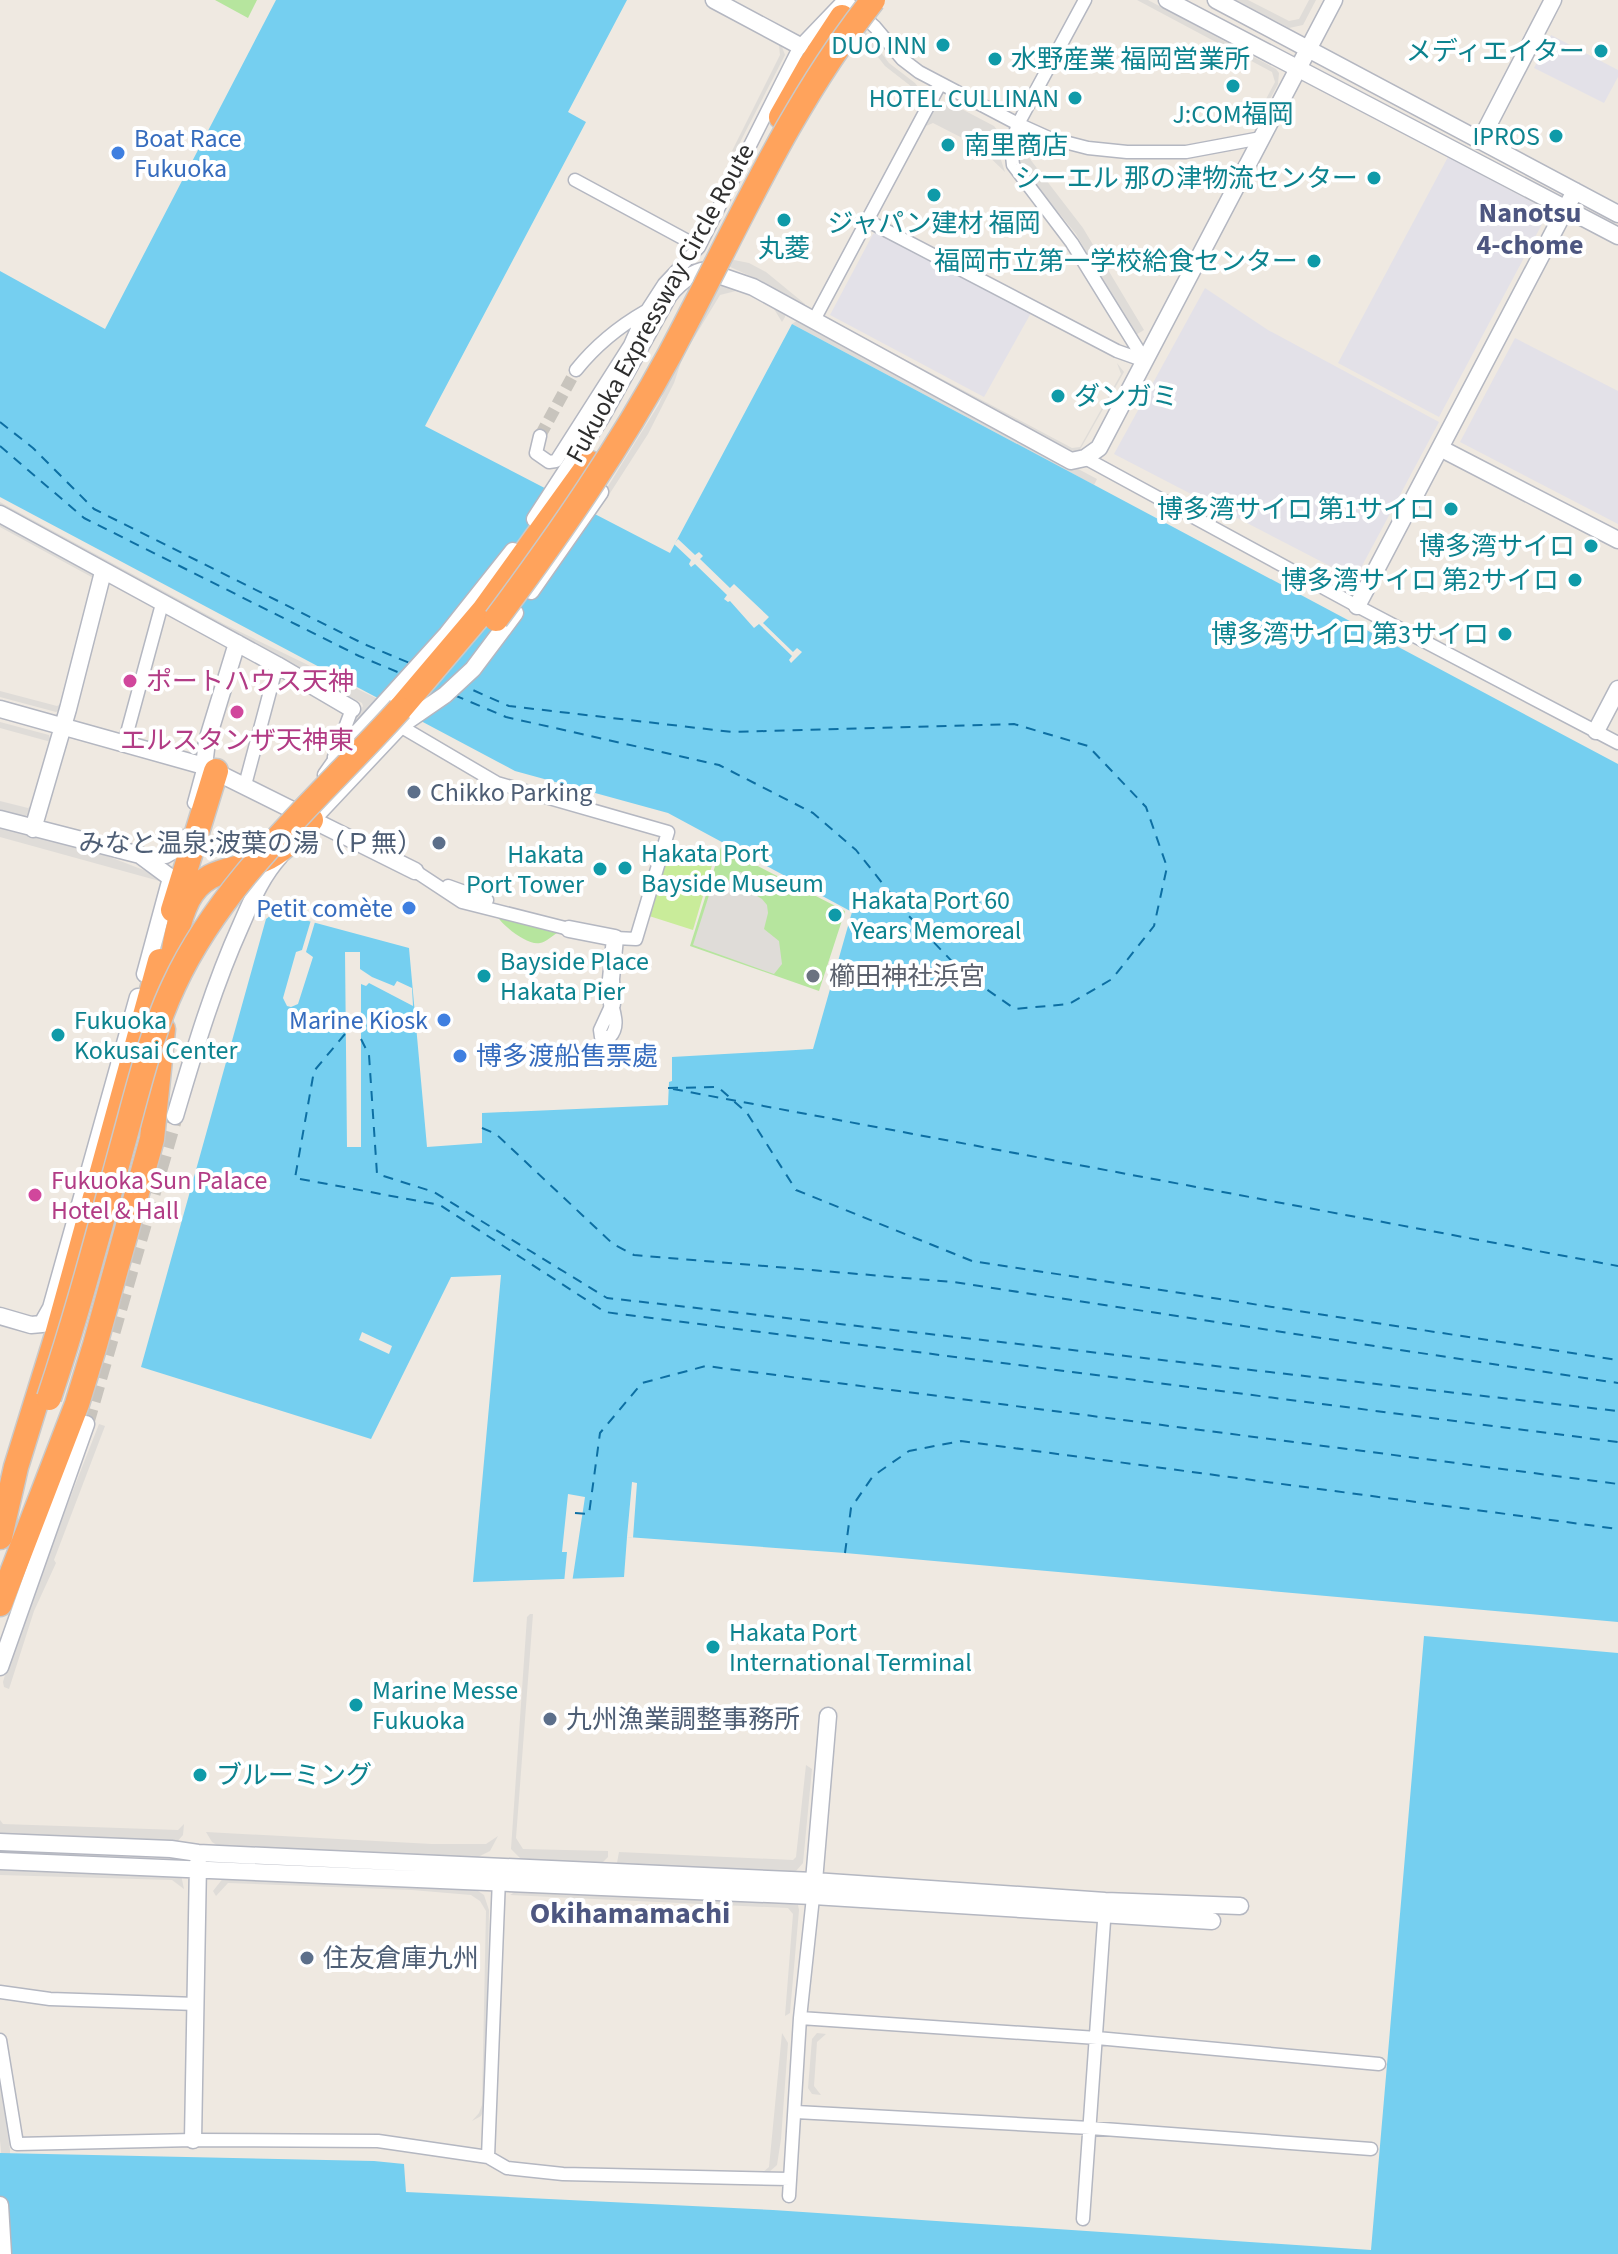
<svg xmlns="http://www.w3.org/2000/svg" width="1618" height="2254" font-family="'Source Sans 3','Noto Sans JP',sans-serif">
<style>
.industrial{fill:#e3e1e8}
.green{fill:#b6e59e}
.pitch{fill:#c9ec9a}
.plaza{fill:#dfdcd8}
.water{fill:#75cff0}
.pier{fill:#efe9e1}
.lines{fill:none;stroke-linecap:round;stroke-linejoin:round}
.ferry{stroke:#0d6fa3;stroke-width:2;stroke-dasharray:10 8;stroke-linecap:butt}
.minor-tunnel{stroke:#c8c4bd;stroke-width:12;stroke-dasharray:12 6;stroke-linecap:butt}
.tertiary-tunnel{stroke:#c8c4bd;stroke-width:16;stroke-dasharray:16 8;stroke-linecap:butt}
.minor-casing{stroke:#b4b7c1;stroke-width:15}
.tertiary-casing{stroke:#b4b7c1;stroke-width:19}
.motorway-casing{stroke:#c9c9c9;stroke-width:27}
.minor{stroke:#fff;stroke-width:12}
.tertiary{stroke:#fff;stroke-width:16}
.motorway{stroke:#ffa35c;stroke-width:24}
.motorway-bridge-casing{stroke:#c9c9c9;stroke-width:27;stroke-linecap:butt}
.motorway-bridge{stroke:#ffa35c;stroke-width:24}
.culture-dot{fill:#0f9aa8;stroke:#fff;stroke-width:3}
.shop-dot{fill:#3f7fe0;stroke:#fff;stroke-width:3}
.hotel-dot{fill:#d1479c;stroke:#fff;stroke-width:3}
.service-dot{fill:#5c6f8a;stroke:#fff;stroke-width:3}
.worship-dot{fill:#6b7280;stroke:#fff;stroke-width:3}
.labels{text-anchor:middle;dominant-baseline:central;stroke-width:8;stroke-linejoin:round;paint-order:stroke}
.culture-label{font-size:26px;fill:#0d838f;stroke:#fff;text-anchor:end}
.shop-label{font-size:26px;fill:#366cbe;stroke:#fff;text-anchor:start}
.street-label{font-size:26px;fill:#2e2e2e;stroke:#fff}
.hotel-label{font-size:26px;fill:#b23c85;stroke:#fff;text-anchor:start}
.service-label{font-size:26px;fill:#4e5e75;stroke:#fff;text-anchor:start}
.worship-label{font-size:26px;fill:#5b616d;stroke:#fff;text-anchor:start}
.neighbourhood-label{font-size:28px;font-weight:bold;fill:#4d5680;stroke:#fff}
.quarter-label{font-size:30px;font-weight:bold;fill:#4d5680;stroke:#fff}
</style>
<rect width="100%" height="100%" fill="#efe9e1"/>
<path class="industrial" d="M1551,35L1618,70V77L1604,103L1534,68Z
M1448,157L1549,211L1439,417L1338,363Z
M879,231L1031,313L984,397L830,315L873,234Z
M1205,288L1268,330L1439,422L1355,579L1114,454Z
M1515,338L1618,391V524L1460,442Z"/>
<path class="green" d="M215,0H257L248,18Z
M721,847L845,911L819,991L690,946Z
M497,916L557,933C552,936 546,942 540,943C528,946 503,926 497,916Z"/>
<path class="pitch" d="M666,846L713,862L693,930L646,915Z"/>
<path class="plaza" d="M1137,0H1148L1276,69L1279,73L1278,84L1254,129H1250L1275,82L1272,72Z
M1236,0H1248L1289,21L1299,19L1309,0H1316L1303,25L1289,28Z
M861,26L889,63L915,83L921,91L920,105L912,87L885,66L864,39L857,34Z
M768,37L781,44L785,55L735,152L732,151L780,55L779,45Z
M952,104L994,126L1001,135L999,154L1005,172L978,146L933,123L926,126L934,110L941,105Z
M1023,150L1083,228L1144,330L1134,336L1076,234L1018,163L1019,155Z
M729,259L749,263L766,272L805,304L803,307L761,281L726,265Z
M719,278L785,312V317L782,322L774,309L745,292L736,291L720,295L683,356L674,383L648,434L596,515L592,512L659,404L678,357Z
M827,318L1072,448L1080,447L1121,374L1117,363L1124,372L1077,455L828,322Z
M798,320L820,331L1097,479L1094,485L792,324Z
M0,502L226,625L380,700L350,730L363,706L362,703L291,667L0,506Z
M0,523L95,572L97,580L0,527Z
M0,691L57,706L62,703L60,710L56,712L0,697Z
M0,722L49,735L51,742L0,728Z
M0,801L28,808L34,804L31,814L23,817L0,811Z
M0,827L107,856L162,877L163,882L0,837Z
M741,872L747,878L749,891L762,899L767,905L768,913L764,929L779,941L782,964L774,974L693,945L711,889L728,885L731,875Z
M99,1424L105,1426L54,1560L56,1563L34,1611L9,1689L4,1687L3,1682L16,1636Z
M530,1614H533L516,1838L523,1849L608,1851V1857L600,1865L522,1860L511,1849L527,1617Z
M806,1765L812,1769L803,1863L796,1871L789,1873L620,1867L617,1863L619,1852L793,1860L796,1857Z
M0,1820L3,1824L178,1830L184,1824L183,1835L175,1844L0,1837Z
M206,1832L432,1844H486L498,1836L490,1851L474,1859L220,1847L212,1842Z
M0,1867L181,1875L184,1889L172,1880L0,1875Z
M224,1877L472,1887L484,1895L489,1910L485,2107L481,2116L472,2121L479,2113L482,2105L486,1911L480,1901L471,1895L412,1890L228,1883L216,1896L213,1891Z
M518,1890L789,1902L798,1905L799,1910L790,2013L785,2016L793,1914L788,1908L510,1895Z
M782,2033L788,2043L781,2139L777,2165L768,2173H762L769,2167Z
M817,2033L826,2034L817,2042L814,2086L821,2095L812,2094L808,2088L812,2039Z
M0,2082L10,2150L9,2240L0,2140Z"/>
<path class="water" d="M276,0H627L568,112L586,122L425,426L670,553L792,324L1618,764V1622L845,1553L627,1537L624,1577L473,1582L501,1275L451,1277L371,1439L141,1367L266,919L275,912L409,948L427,1147L482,1143V1113L668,1105L669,1082L672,1081V1057L813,1049L852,912L668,813L515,771L0,497V271L105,329Z
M1424,1636L1618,1653V2254H0V2153L374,2161L404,2164L406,2192L773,2210L1371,2250Z"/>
<path class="pier" d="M678,539L695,555L699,552L703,556L700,559L730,588L734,584L769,617L763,623L793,652L797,648L802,652L791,663L789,660L792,656L759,624L754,628L730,601L728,602L724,599L727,595L695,564L691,567L689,564L691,560L674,544Z
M311,920L315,922L306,952L313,957L298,1004L291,1007L287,1006L283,998L296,952L302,950Z
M345,952H360V969L372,977L394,986L397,981L412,988L413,1006L369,983L366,986L361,984V1147H347Z
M362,1332L392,1346L389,1354L359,1340Z
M632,1482L637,1483L633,1538L627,1537Z
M568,1494L585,1497L572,1583H564L567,1552H562Z"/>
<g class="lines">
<path class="ferry" d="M0,422L33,448L94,509L364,644L412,664
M0,446L84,518L359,656L400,673
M454,695L506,717L719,765L813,813L856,850L906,913L963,973L1015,1009L1069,1004L1112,979L1154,926L1167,867L1146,807L1088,746L1014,724L732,732L509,706L466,687
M345,1034L314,1071L295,1178L440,1205L605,1312L1618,1442
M361,1039L369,1055L377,1174L434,1192L607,1298L1618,1411
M668,1088L718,1087L747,1113L796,1190L972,1261L1618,1360
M673,1089L1618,1266
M482,1128L496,1134L613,1244L634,1255L953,1282L1618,1383
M575,1513L589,1514L600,1433L642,1383L706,1366L1618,1484
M845,1553L851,1508L873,1476L909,1451L961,1441L1618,1529"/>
<path class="minor-tunnel" d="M540,436L576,370"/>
<path class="tertiary-tunnel" d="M86,1424L175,1116"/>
<defs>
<path id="minor" d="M845,0L875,27L902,59L919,72L1018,124L1049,138L1088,148L1127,152H1186L1261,138
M575,180L699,247
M868,221L1117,351L1145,361L1072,243L1013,165L1011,146L1018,124L1085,0
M814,320L940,84
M576,370C596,345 618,327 646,311
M540,436L536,453L549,462L556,461L630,345L642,318L664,284L699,247L800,46L844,0
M1085,458L1357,606L1618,743
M400,726L497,783L668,832L636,939L615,938
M124,744L162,604
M334,757L352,709
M245,785L277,665
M194,803L204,766
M143,856L166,857L182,848L185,836
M415,871L462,902L569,929
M448,886L487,900
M612,1004C615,1016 619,1027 610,1037H601L600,1030Z
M0,1992L50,1999L196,2004
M800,2018L1097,2038L1379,2064
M0,2040L17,2144L193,2140L378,2141L488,2157L507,2168L563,2174L790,2179
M796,2112L1090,2128L1371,2149
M488,2157L499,1878
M789,2196L800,2018L814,1888
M1083,2219L1105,1907"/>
<path id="tertiary" d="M714,0L800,46
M1167,0L1618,236
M1216,0L1618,214
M1480,141L1553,0
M706,283L708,279L721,276L753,287L1071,461L1085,458L1099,448L1334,0
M1440,448L1618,540
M0,514L277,665L352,709
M535,519L602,416L669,295C682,279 698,267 719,270
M531,591L600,492
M1357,606L1575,191
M0,709L204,766L415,871
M1596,731L1618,689
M204,766L207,741L237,643
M326,775L350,741L447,634L513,551
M0,819L140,855L171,878L145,974
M305,827L400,726L445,695L473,669L515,613
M33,829L68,709L103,572
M569,929L615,938L611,979L612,1004
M175,1116C194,1052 213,987 241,925C252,900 261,877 280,856
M0,1316L31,1325L42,1324L51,1308L138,997
M0,1667L86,1424
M0,1842L171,1849L198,1853L814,1881L1105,1901L1240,1906
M0,1861L813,1896L1212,1921
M814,1881L828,1716
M193,2140L198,1863
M0,2205L3,2254"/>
<path id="motorway" d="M781,117L811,64L842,17
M400,709L484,610L590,463
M173,910L216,771
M168,992C173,963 174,928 188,900C205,867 234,872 263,860C282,852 297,835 311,820
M0,1537L16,1467L57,1335L160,961
M0,1604L77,1404L95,1345L152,1139L163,1029"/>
</defs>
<use href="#minor" class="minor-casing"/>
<use href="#tertiary" class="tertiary-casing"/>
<use href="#motorway" class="motorway-casing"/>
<use href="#minor" class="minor"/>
<use href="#tertiary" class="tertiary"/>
<use href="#motorway" class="motorway"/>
<defs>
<path id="motorway-bridge" d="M496,619C560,533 619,448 670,354C734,234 788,107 873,0
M49,1398C77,1315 99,1231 122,1147C137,1093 150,1036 174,985C224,877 321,797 400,709"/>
</defs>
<use href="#motorway-bridge" class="motorway-bridge-casing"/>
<use href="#motorway-bridge" class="motorway-bridge"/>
</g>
<g class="culture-dot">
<circle cx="943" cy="45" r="8"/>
<circle cx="1601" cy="51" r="8"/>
<circle cx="995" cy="59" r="8"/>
<circle cx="1233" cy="86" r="8"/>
<circle cx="1075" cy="98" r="8"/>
<circle cx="1556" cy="136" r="8"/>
<circle cx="948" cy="145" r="8"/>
<circle cx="1374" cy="178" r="8"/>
<circle cx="934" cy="195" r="8"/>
<circle cx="784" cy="220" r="8"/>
<circle cx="1314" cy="261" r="8"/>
<circle cx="1058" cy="396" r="8"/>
<circle cx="1451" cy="509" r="8"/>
<circle cx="1591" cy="546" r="8"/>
<circle cx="1575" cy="580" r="8"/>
<circle cx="1505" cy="634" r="8"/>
<circle cx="625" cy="868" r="8"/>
<circle cx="600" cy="869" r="8"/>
<circle cx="835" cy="915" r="8"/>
<circle cx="484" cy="976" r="8"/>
<circle cx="58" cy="1035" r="8"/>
<circle cx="713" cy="1647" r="8"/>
<circle cx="356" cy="1705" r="8"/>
<circle cx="200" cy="1775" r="8"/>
</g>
<g class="shop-dot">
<circle cx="118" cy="153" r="8"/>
<circle cx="409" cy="908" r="8"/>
<circle cx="444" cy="1020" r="8"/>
<circle cx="460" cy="1056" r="8"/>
</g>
<g class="hotel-dot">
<circle cx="130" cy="681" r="8"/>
<circle cx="237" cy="712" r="8"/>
<circle cx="35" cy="1195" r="8"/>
</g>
<g class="service-dot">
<circle cx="414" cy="792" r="8"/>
<circle cx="439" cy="843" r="8"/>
<circle cx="550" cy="1719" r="8"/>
<circle cx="307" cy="1958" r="8"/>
</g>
<circle class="worship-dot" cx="813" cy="976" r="8"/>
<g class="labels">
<g class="culture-label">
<text x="927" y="45">DUO INN</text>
<text x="1585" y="51">メディエイター</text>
<text x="1011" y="59" text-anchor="start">水野産業 福岡営業所</text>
<text x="1059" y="98">HOTEL CULLINAN</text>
<text x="1233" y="114" text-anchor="middle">J:COM福岡</text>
<text x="1540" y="136">IPROS</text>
<text x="964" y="145" text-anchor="start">南里商店</text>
<text x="1358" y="178">シーエル 那の津物流センター</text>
<text x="934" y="223" text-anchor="middle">ジャパン建材 福岡</text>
<text x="784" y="248" text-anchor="middle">丸菱</text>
<text x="1298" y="261">福岡市立第一学校給食センター</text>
<text x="1074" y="396" text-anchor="start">ダンガミ</text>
<text x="1435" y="509">博多湾サイロ 第1サイロ</text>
<text x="1575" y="546">博多湾サイロ</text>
<text x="1559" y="580">博多湾サイロ 第2サイロ</text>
<text x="1489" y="634">博多湾サイロ 第3サイロ</text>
<text x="641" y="853" text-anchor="start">Hakata Port<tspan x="641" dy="30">Bayside Museum</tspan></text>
<text x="584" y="854">Hakata<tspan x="584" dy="30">Port Tower</tspan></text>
<text x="851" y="900" text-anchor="start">Hakata Port 60<tspan x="851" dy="30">Years Memoreal</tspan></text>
<text x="500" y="961" text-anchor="start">Bayside Place<tspan x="500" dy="30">Hakata Pier</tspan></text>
<text x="74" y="1020" text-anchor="start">Fukuoka<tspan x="74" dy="30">Kokusai Center</tspan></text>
<text x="729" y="1632" text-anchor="start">Hakata Port<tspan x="729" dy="30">International Terminal</tspan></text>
<text x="372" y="1690" text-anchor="start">Marine Messe<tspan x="372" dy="30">Fukuoka</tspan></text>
<text x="216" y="1775" text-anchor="start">ブルーミング</text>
</g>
<g class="shop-label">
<text x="134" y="138">Boat Race<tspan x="134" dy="30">Fukuoka</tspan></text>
<text x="393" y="908" text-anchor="end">Petit comète</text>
<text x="428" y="1020" text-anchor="end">Marine Kiosk</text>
<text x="476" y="1056">博多渡船售票處</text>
</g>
<g class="street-label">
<text transform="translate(660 303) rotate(-61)">Fukuoka Expressway Circle Route</text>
</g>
<g class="hotel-label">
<text x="146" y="681">ポートハウス天神</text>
<text x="237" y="740" text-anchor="middle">エルスタンザ天神東</text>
<text x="51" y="1180">Fukuoka Sun Palace<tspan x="51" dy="30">Hotel &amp; Hall</tspan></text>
</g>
<g class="service-label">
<text x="430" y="792">Chikko Parking</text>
<text x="423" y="843" text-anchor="end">みなと温泉;波葉の湯（Ｐ無）</text>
<text x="566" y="1719">九州漁業調整事務所</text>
<text x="323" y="1958">住友倉庫九州</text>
</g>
<g class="worship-label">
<text x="829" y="976">櫛田神社浜宮</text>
</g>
<g class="neighbourhood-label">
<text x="1530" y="213">Nanotsu<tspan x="1530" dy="32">4-chome</tspan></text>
</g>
<g class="quarter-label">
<text x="630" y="1913">Okihamamachi</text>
</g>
</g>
</svg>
